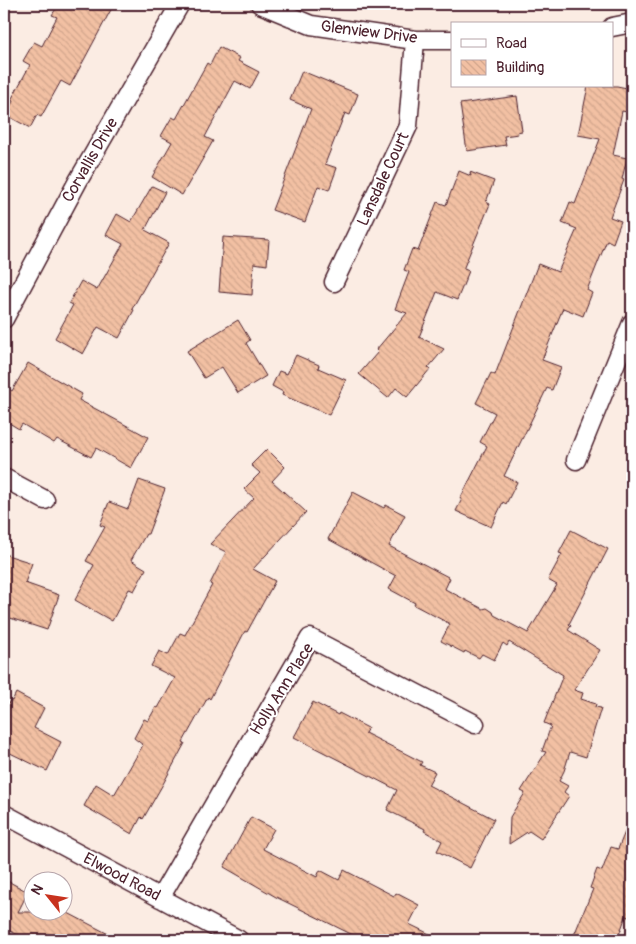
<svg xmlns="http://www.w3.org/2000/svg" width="636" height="944" font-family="Pangolin,sans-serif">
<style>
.building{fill:url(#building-back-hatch);stroke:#4a1f2b}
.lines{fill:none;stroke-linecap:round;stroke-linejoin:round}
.street-casing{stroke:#4a1f2b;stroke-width:21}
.street{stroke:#fff;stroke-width:18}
.labels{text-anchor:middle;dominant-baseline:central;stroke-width:4;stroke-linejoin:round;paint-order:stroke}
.street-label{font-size:16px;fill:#4a1f2b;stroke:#fff}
</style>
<defs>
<pattern id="building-back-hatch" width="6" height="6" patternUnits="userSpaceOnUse" patternTransform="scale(1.25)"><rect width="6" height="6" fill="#f2c0a3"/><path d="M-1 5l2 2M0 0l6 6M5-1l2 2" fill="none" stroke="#d1a58c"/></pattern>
</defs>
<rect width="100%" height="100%" fill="#fbece3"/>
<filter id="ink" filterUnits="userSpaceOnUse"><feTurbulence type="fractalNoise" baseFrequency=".02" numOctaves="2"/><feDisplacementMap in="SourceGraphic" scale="10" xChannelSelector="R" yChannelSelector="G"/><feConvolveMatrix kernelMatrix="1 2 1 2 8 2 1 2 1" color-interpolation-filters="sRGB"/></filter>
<g filter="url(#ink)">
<path class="building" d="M59,4H114L70,86L61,81L41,117L37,115L30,128L6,115L13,101L11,100L30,65L23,61L34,42L42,46L57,17L52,15Z
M219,47L240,58L238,61L259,72L250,89L235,81L205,137L213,141L182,195L152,177L172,142L161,136L172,117L176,119L207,63L210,65Z
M302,71L358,94L350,115L345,113L325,164L337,168L329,190L318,186L305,222L272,210L311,109L290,100Z
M588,86H617L632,89V113L622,111L613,155L627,158L622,179L624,180L610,217L621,221L613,243L607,240L587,290L592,293L583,316L563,308L542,360L561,367L552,390L547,388L504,476L517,482L506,504L503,502L491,527L456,511L462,499H460L487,446L480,442L495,413L476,403L491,373L495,375L538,264L558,272L577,229L562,223L570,202L575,204L600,139L578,135Z
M517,96L522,131L517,132L518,134L504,136L506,145L467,151L460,104Z
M459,171L471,176L470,172L494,181L486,202L490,204L464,267V269L469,271L457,300L437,292L419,337L444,349L428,368L430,369L407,397L396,388L388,398L359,374L378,352L376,350L407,313L395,309L409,272L404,270L412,249L418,251L437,202L446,205Z
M152,186L165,192L145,230L169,243L132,309L134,310L119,338L98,327L83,354L55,338L73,305L69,303L81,281L97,290L123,244L106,235L117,214L131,222Z
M223,237L269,240L267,265L254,263L252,295L219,292Z
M238,320L250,340L246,343L266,376L238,393L222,367L204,378L187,351Z
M296,355L319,365L318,368L346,380L329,415L282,395L283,392L272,386L279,371L287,374Z
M28,363L82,394L79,400L148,437L131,468L96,448L91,457L57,439L54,443L22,424L19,429L4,420V386L12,391Z
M267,449L285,467L272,481L306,512L253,569L275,581L247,632L245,631L210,699L208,697L183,742L185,743L163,784L143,819L141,817L132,834L84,806L96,784L114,795L143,745L134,738L144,719L148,721L156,707L158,708L175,678L151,666L159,651L168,655L180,633L185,635L212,585L210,584L226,552L210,544L254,498L244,489L260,473L251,465Z
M139,480L165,489L148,534H146L131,560L146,569L134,591L129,589L112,621L75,600L94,565L86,561L105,527L100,525L109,502L128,509Z
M353,492L384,508L386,505L405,515L389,546L450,578L445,589L483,609L487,608L493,612L494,615L528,633L557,585L548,580L562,554L559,553L571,530L608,549L569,624L571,626L568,630L600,650L574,690L583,693L581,699L596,704L595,707L601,708L586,757L570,752L564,771L559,781L568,786L564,792L569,796L541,839L529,831L509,844L510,817L525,793L521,791L546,752L542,751L551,726L544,723L563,675L509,642L507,646L503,643L494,660L482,654L479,658L465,651L464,653L441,641L450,624L414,605L415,603L389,589L396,576L328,539Z
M4,554L32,563L25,583L59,595L47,630L4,616Z
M16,693L44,708L34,728L61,742L47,771L4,750V713L10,700L12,701Z
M313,702L338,715L339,713L368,728L365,733L422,762L420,765L435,772L428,785L494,819L470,868L437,851L442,841L424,831L425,829L387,810L397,790L294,737Z
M251,817L274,829L263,849L317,877L320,870L339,880L344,870L394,896L396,893L419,905L409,924L442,940H363L276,897L224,867Z
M631,817L632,919L626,916L617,940H572L593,889L590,888L597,869L602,871L611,847L618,849Z
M4,879L28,892L18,912H66L120,940H29L8,930L4,939Z"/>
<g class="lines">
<defs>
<path id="street" d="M260,4L311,25L415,40H452
M612,27L632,23
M334,282L408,126L415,40
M4,319L78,181L180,4
M576,460L632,323
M4,478L45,500
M4,814L239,940
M160,898L310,638L475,724"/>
</defs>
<use href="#street" class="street-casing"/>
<use href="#street" class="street"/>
</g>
</g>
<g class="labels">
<g class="street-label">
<text transform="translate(369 32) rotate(7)">Glenview Drive</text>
<text transform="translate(90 160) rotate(-60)">Corvallis Drive</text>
<text transform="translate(383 179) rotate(-65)">Lansdale Court</text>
<text transform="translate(282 689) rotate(-58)">Holly Ann Place</text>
<text transform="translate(122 877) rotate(28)">Elwood Road</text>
</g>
</g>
<rect width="636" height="944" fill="none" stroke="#fff" stroke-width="20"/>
<rect x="10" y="10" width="616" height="924" fill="none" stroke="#4a1f2b" stroke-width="2" filter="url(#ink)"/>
<rect x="451" y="22" width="162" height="65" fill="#ffffff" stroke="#b7a5aa"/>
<rect x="461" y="39" width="25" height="8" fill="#ffffff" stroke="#b7a5aa"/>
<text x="496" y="48" font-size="15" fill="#4a1f2b">Road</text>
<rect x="461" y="60" width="25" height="15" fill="url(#building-back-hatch)" stroke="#b7a5aa"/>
<text x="496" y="72" font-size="15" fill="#4a1f2b">Building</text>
<g transform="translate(48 896) rotate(300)"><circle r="24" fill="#ffffff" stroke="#b7a5aa"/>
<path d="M0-4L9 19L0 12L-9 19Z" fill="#c8321e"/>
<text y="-8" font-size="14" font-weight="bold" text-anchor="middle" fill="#4a1f2b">N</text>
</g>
</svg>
